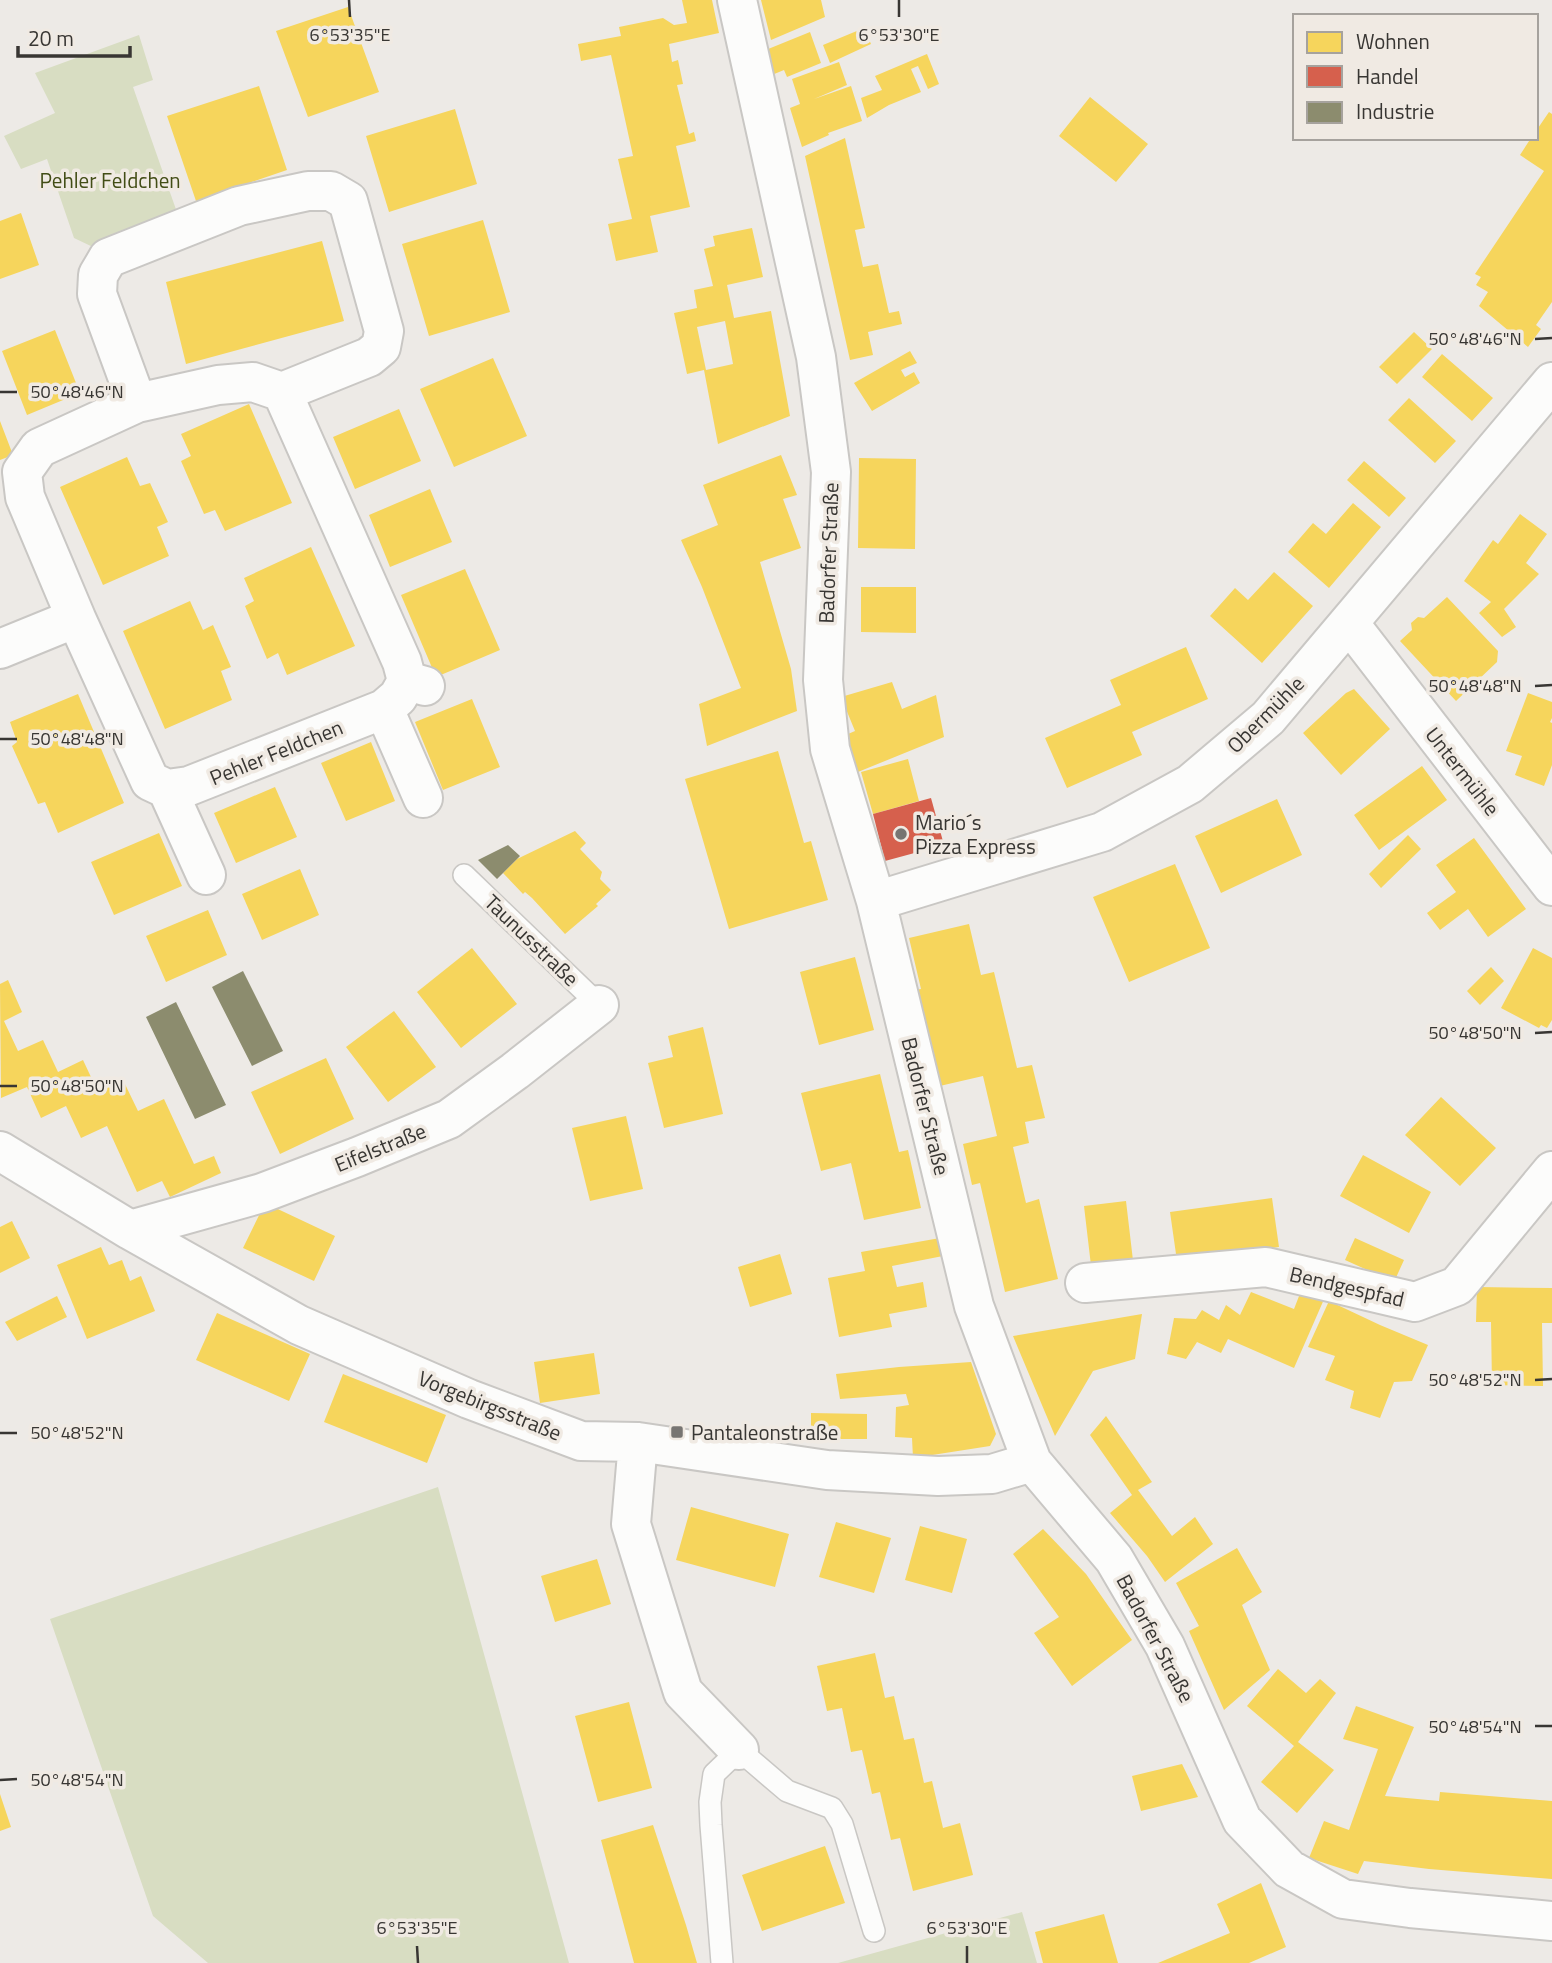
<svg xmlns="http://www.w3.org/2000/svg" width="1552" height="1963" font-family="'Titillium Web',sans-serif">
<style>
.green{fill:#d8ddc2}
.homes{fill:#f6d55c;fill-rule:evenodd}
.shops{fill:#d6604d}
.industry{fill:#8c8c6e}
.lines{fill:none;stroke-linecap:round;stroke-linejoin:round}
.lane-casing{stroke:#c9c7c4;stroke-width:24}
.street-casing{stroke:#c9c7c4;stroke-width:42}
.lane{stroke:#fcfcfb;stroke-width:21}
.street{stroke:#fcfcfb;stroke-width:38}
.ticks{fill:none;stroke:#383633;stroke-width:2.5}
.poi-dot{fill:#777572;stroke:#f0eae3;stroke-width:2.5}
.labels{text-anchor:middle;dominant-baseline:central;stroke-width:7;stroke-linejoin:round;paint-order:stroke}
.park-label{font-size:21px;fill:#424d16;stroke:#f0eae3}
.street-label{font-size:21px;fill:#383633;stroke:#f0eae3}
.poi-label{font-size:21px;fill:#383633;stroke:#f0eae3;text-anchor:start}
.ticks-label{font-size:18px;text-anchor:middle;fill:#383633;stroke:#f0eae3;stroke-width:7;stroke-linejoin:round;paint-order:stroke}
</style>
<rect width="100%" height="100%" fill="#edeae6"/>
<path class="green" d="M139,35L153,80L133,87L179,218L95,248L74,238L47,159L21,169L4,136L55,113L35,73Z
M438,1487L569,1963H208L153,1916L50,1619Z
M1022,1912L1037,1963H838Z"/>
<path class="homes" d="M682,0H712L719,33L669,44L672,62L678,60L683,84L677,85L689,134L694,132L696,141L676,146L690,207L650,216L658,252L616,261L608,224L632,219L618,159L633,156L611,55L581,61L578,44L621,36L619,27L663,18L674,25L687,23Z
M761,0H821L825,17L771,40Z
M348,7L379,92L308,117L276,31Z
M864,28L871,44L830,63L823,45Z
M810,32L821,63L787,77L784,70L767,77L758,53Z
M927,54L939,84L928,89L918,66L911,69L921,92L889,105L867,118L861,98L882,90L875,76Z
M839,62L847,85L814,99L851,86L862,121L828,133L829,135L802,147L790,108L800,104L792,79Z
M259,86L287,170L196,201L167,116Z
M1090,97L1148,144L1116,182L1059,136Z
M455,109L477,184L389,212L366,136Z
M1549,112L1552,114V302L1536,325L1541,329L1528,347L1479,306L1488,292L1476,285L1481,277L1475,274L1544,171L1520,155L1531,138H1536V131Z
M845,138L865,228L855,230L863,267L878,264L889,313L899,311L902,324L868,332L873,355L850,360L805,156Z
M21,213L39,265L0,279V221Z
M483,220L510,312L429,336L402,244Z
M752,228L763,277L727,285L734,318L771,311L790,416L718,444L704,370L687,374L674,313L697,308L694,290L713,286L704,249L715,246L713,236ZM725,321L733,364L706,370L697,327Z
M322,241L344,321L186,364L166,282Z
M55,330L80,393L27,415L2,351Z
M1414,332L1432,349L1397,384L1379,367Z
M910,351L917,363L901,370L905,377L914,372L920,383L872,411L854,383Z
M1442,354L1493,398L1472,421L1422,377Z
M493,358L527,436L454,467L420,389Z
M1409,398L1456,441L1435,463L1388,420Z
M249,404L292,503L225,531L215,510L204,514L181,461L191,456L181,434Z
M399,409L421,461L355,489L333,437Z
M0,421L13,455L0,460Z
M781,455L797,495L783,499L801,548L760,562L791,669L797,711L707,746L699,704L741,688L702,587L681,540L718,525L703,485Z
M127,457L140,486L150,483L168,522L157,527L169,556L103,585L60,487Z
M859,458L916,459L915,549L858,548Z
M1364,461L1406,498L1389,517L1347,480Z
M430,489L452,542L390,567L369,515Z
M1353,503L1381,527L1329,588L1288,552L1313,523L1326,534Z
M1520,514L1547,534L1526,563L1539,574L1504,609L1516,627L1502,637L1479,613L1491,602L1464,581L1493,540L1498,544Z
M311,547L355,646L287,675L278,653L267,659L245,606L254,601L244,578Z
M465,569L500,650L436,677L401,595Z
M1274,572L1313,606L1262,663L1210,616L1235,588L1248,600Z
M861,587H916V633L861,632Z
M1447,597L1498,651L1497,662L1456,701L1400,641L1412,630L1411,623L1418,617L1424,618Z
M190,601L203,630L213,625L231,667L221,671L232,700L165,729L123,631Z
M1186,647L1208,699L1132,732L1142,755L1067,788L1045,738L1121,705L1110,680Z
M892,682L902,709L936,695L944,737L853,774L841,737L855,731L841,697Z
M1354,689L1390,729L1341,775L1303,733L1346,693Z
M1528,693L1552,702V718L1550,722L1552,723V765L1544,786L1515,775L1522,756L1506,751Z
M78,694L124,803L58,833L45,802L38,804L12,746L17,742L10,722Z
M472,699L500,767L443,790L415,722Z
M371,742L395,801L346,821L321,763Z
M778,751L804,843L811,841L828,900L729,929L685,779Z
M908,759L919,801L873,814L861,772Z
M1422,766L1447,800L1379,850L1354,815Z
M275,787L297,837L236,863L214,813Z
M1277,799L1302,855L1221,893L1195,836Z
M575,831L586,843L580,849L602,872L600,879L611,890L596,904L598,906L565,934L532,898L525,892L523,894L503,873L517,859Z
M159,833L182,886L114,915L91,862Z
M1408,835L1421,849L1381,888L1369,874Z
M1474,838L1526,909L1488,937L1468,909L1440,930L1427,913L1456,892L1436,865Z
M1175,864L1210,948L1129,982L1093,897Z
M300,869L319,915L262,940L242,894Z
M208,910L227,955L166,982L146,936Z
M969,924L981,975L994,972L1017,1068L1032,1065L1045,1118L1025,1122L1029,1143L1013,1147L1026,1203L1039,1199L1058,1279L1005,1292L980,1183L972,1185L963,1144L997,1136L983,1076L931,1088L909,991L921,989L909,938Z
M472,948L517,1004L461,1048L417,992Z
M1533,948L1552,958V1020L1547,1028L1541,1025L1539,1028L1501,1008Z
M855,957L874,1030L819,1045L800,972Z
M1491,967L1504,981L1480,1005L1467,991Z
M8,980L22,1012L4,1021L18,1051L43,1040L58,1072L83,1060L98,1092L123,1080L138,1111L164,1099L194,1164L214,1156L221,1173L170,1197L162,1181L137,1192L107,1126L81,1138L66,1106L41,1118L27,1087L1,1098L0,984Z
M394,1011L436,1067L388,1102L346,1047Z
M703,1027L723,1114L664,1128L648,1063L673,1057L668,1036Z
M326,1058L354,1119L280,1154L251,1092Z
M880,1074L899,1152L908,1150L921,1208L864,1220L851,1163L821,1171L801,1093Z
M1441,1097L1496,1148L1460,1186L1405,1135Z
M626,1116L643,1189L590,1201L572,1128Z
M1363,1155L1431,1192L1409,1233L1340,1196Z
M1272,1198L1279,1247L1177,1261L1170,1212Z
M1126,1201L1134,1269L1092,1274L1084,1206Z
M265,1203L335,1236L314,1281L243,1248Z
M12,1221L30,1258L0,1273V1227Z
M940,1238L943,1256L892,1266L897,1287L923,1282L927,1307L889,1314L892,1327L839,1337L828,1278L865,1271L861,1252Z
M1355,1238L1404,1260L1394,1282L1345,1260Z
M101,1247L109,1265L122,1260L130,1281L141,1276L155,1311L87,1339L57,1265Z
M780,1254L792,1294L750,1307L738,1267Z
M1477,1287L1552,1288V1323H1542L1543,1386L1492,1385L1491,1322H1476Z
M1301,1291L1325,1297L1294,1368L1228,1339L1221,1353L1197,1342L1186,1359L1167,1354L1174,1318L1196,1319L1202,1310L1219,1320L1226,1305L1240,1315L1251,1292L1294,1309Z
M57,1296L67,1317L17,1341L5,1322Z
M1329,1301L1380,1325L1428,1345L1412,1381L1394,1382L1380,1418L1350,1408L1354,1391L1325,1380L1335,1356L1308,1347Z
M217,1313L310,1354L289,1401L196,1360Z
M1142,1314L1135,1359L1093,1371L1055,1436L1013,1336Z
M594,1353L600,1394L540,1403L534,1362Z
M971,1362L996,1434L990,1446L913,1458L912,1438L895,1437L896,1407L909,1405L906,1394L840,1399L836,1374L899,1367Z
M343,1374L446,1415L427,1463L324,1422Z
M811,1413L867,1414V1439H811Z
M1106,1416L1152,1482L1138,1490L1172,1536L1195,1517L1213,1544L1165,1582L1147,1556L1110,1513L1132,1495L1090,1435Z
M691,1507L789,1534L775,1587L676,1560Z
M836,1522L891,1538L874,1593L819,1577Z
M920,1526L967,1539L952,1593L905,1580Z
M1043,1529L1086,1574L1132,1640L1072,1686L1034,1633L1059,1617L1013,1554Z
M1237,1548L1262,1592L1242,1605L1270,1670L1224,1710L1189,1631L1199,1626L1176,1583Z
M597,1559L611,1604L555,1622L541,1576Z
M875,1653L885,1698L894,1696L904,1740L914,1738L924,1783L932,1781L943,1828L960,1823L973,1875L913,1891L900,1838L891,1840L880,1792L872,1794L862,1750L851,1752L842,1708L827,1711L817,1666Z
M1278,1669L1306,1693L1320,1679L1336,1693L1298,1742L1334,1770L1297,1813L1261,1782L1294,1746L1247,1706Z
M629,1702L652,1788L598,1802L575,1716Z
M1356,1706L1414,1727L1385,1796L1439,1801L1440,1792L1552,1801V1879L1429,1869L1364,1861L1358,1874L1309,1858L1324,1821L1349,1830L1378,1749L1343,1739Z
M1182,1764L1198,1797L1141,1811L1132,1776Z
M0,1794L11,1827L0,1831Z
M653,1825L686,1925L697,1963H634L601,1840Z
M825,1846L845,1903L762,1931L742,1875Z
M1261,1883L1286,1947L1249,1963H1158L1230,1933L1217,1904Z
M1104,1914L1118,1963H1043L1035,1932Z"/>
<path class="shops" d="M931,798L944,845L885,861L873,814Z"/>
<path class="industry" d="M508,845L520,856L497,879L478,860Z
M243,971L283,1051L252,1066L212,987Z
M176,1002L226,1105L195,1119L146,1017Z"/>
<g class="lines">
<defs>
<path id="lane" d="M464,875L599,1005
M722,1963L711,1825L710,1802L714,1774L739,1750L787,1791L832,1808L842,1824L874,1931"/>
<path id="street" d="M737,0L816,357L831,472L823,680L830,749L876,901L974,1306L1032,1462L1114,1559L1165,1646L1242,1820L1289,1869L1343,1899L1410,1908L1552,1921
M137,403L97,294L98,275L108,258L239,206L308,191H331L348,201L384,331L381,347L369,357L282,392
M76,618L25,497L22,472L39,448L137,403L218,385L253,382L282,392L402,662L407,681
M1349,623L1552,886
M0,649L76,618L150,781L167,789L189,786L384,709L398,697L407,681L425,686
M384,709L423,798
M167,789L206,875
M876,901L1102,832L1190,784L1268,718L1552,382
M0,1151L130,1230L299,1325L469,1399L581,1441L638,1442L827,1470L938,1476L992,1474L1032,1462
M130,1230L262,1193L357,1157L449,1119L515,1071L599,1005
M1085,1283L1266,1267L1415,1302L1457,1286L1552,1171
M638,1442L631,1524L683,1692L739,1750"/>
</defs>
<use href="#lane" class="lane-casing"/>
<use href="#street" class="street-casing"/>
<use href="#lane" class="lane"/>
<use href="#street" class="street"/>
</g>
<path class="ticks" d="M349,0L350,17M899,0V17M1535,339L1552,338M0,392H17M1535,686L1552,685M0,739H17M1535,1033L1552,1032M0,1086H17M1535,1380L1552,1379M0,1433H17M1535,1726H1552M0,1780L17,1779M417,1946L418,1963M967,1946V1963"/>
<g class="poi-dot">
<circle cx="901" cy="834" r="7"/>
<rect x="670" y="1425" width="14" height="14" rx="3.5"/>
</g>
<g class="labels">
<g class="park-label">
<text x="110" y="180">Pehler Feldchen</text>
</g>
<g class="street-label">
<text transform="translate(828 553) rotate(-88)">Badorfer Straße</text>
<text transform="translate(1265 714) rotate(-45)">Obermühle</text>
<text transform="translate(276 752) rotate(-22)">Pehler Feldchen</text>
<text transform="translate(1463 771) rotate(52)">Untermühle</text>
<text transform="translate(532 940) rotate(44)">Taunusstraße</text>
<text transform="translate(926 1106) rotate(76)">Badorfer Straße</text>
<text transform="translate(380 1147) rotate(-22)">Eifelstraße</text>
<text transform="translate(1347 1286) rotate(13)">Bendgespfad</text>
<text transform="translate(490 1405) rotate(22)">Vorgebirgsstraße</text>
<text transform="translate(1156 1638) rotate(62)">Badorfer Straße</text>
</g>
<g class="poi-label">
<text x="915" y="822">Mario´s<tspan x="915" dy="24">Pizza Express</tspan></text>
<text x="691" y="1432">Pantaleonstraße</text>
</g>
</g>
<g class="ticks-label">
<text x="350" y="41">6°53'35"E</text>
<text x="899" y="41">6°53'30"E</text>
<text x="1475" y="345">50°48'46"N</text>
<text x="77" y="398">50°48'46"N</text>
<text x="1475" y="692">50°48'48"N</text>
<text x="77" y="745">50°48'48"N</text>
<text x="1475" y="1039">50°48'50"N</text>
<text x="77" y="1092">50°48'50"N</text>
<text x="1475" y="1386">50°48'52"N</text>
<text x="77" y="1439">50°48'52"N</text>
<text x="1475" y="1733">50°48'54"N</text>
<text x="77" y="1786">50°48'54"N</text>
<text x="417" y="1934">6°53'35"E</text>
<text x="967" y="1934">6°53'30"E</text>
</g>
<rect x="1293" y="14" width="245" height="126" fill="#f0eae3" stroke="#a6a29d" stroke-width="2"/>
<rect x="1307" y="32" width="35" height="21" fill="#f6d55c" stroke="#a6a29d" stroke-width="2"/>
<text x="1356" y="49" font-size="21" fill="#383633">Wohnen</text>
<rect x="1307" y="66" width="35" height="21" fill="#d6604d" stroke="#a6a29d" stroke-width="2"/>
<text x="1356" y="84" font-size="21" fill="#383633">Handel</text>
<rect x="1307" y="102" width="35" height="21" fill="#8c8c6e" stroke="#a6a29d" stroke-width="2"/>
<text x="1356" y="119" font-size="21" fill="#383633">Industrie</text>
<path d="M18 46v10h112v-10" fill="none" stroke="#383633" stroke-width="3.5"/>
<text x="28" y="46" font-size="21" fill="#383633" stroke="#f0eae3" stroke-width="5" paint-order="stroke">20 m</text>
</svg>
